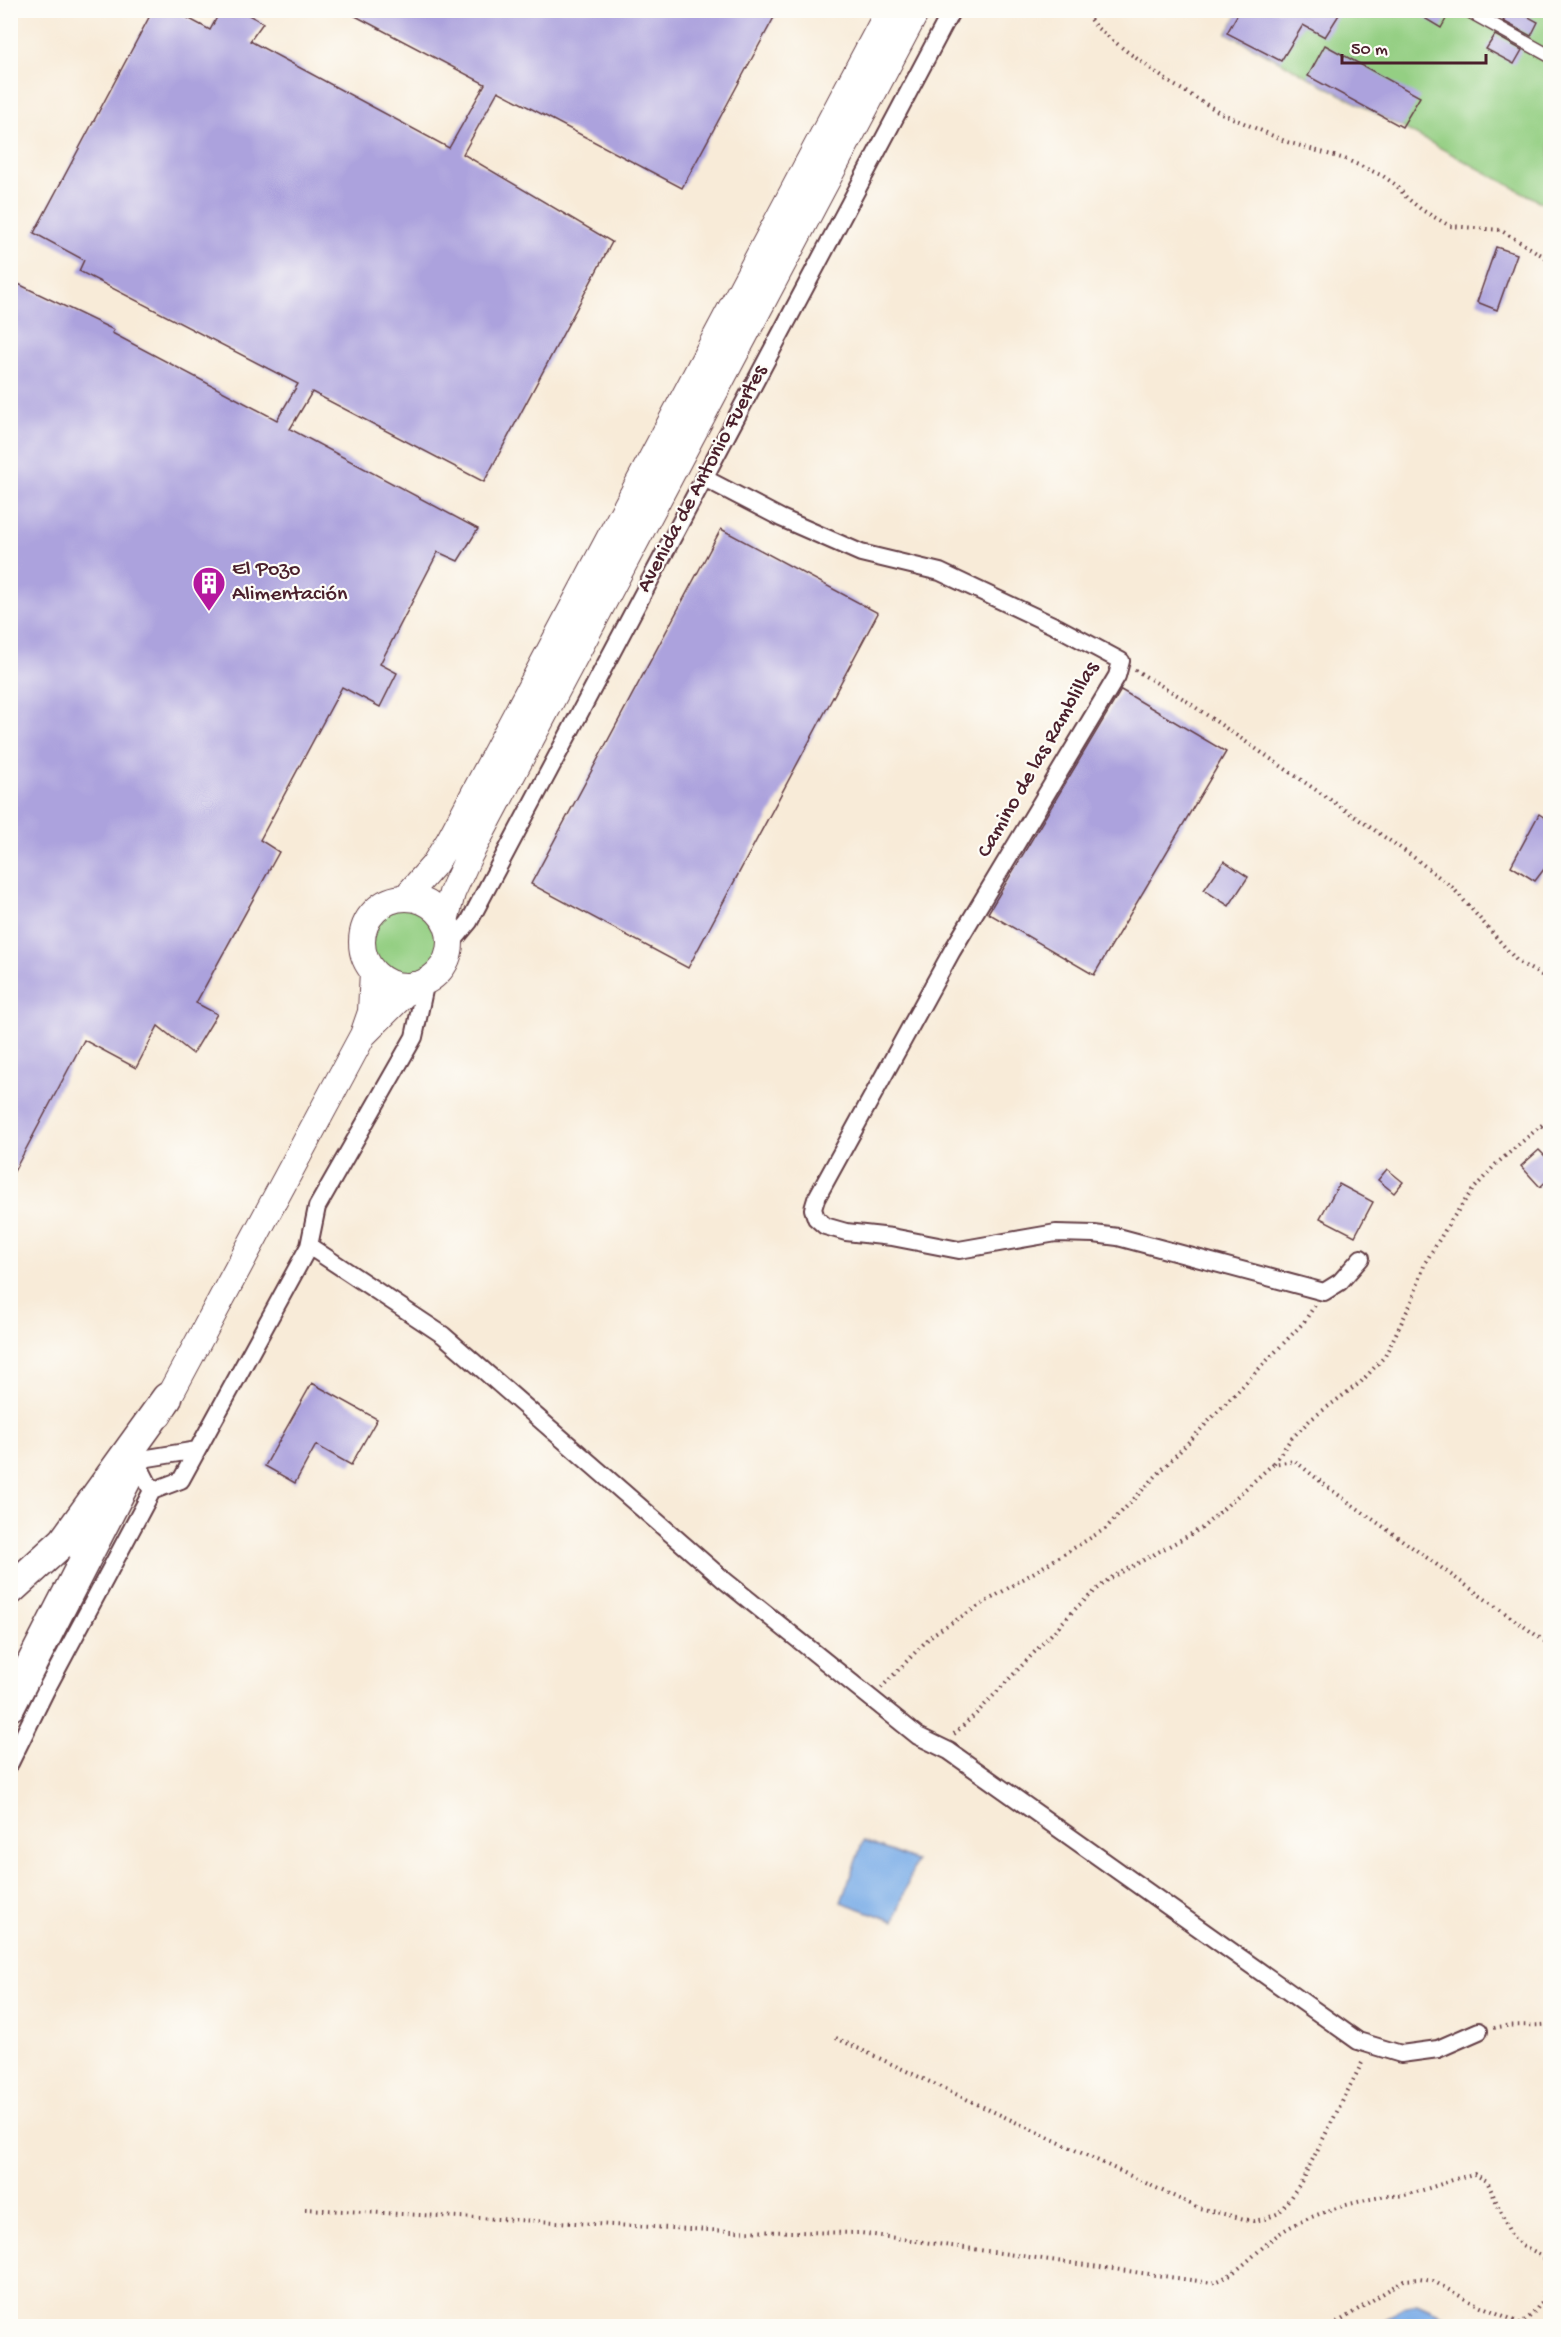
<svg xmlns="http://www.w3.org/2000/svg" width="1561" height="2337" font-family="'Gochi Hand',sans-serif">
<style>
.green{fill:#94cf83;stroke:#6f7757;stroke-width:1.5}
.water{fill:#7bade7;stroke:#626689;stroke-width:1.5}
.building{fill:#aca2dd}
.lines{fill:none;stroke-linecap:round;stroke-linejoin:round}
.pedestrian-casing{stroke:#643e45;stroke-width:15}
.minor-casing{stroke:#643e45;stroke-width:20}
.primary-casing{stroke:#643e45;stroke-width:28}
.motorway-casing{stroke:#643e45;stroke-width:33}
.path{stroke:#643e45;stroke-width:4;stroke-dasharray:1.5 4.5;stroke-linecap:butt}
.pedestrian{stroke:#fff;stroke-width:12}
.minor{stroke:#fff;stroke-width:16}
.primary{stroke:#fff;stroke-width:26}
.motorway{stroke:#fff;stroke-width:30}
.labels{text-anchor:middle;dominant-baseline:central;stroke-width:4.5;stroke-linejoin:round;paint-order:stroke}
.street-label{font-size:22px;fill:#4a1f2b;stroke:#fdfcf7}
.poi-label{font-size:22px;fill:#4a1f2b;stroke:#fdfcf7;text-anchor:start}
</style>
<rect width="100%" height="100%" fill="#fdfcf7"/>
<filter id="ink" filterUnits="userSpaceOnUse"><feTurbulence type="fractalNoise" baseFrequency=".0167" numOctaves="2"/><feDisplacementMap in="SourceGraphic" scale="12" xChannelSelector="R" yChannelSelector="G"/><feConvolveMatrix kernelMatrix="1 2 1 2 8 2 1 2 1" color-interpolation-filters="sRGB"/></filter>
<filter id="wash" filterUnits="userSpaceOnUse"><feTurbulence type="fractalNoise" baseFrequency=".008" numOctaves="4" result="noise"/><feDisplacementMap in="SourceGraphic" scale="24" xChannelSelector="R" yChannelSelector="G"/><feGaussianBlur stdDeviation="1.35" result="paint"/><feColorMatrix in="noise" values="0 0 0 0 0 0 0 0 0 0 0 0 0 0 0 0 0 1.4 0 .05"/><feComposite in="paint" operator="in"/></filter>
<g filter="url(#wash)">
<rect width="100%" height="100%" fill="#f8ebd8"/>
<path class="green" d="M1240,11H1550V207L1227,33Z
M367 941a39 39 0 1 1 78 0a39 39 0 1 1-78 0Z"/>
<path class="water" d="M863,1841L916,1861L894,1921L841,1902Z
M1417,2304L1466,2326H1376L1403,2307Z"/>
<g id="blocks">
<path class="building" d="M153,10H173L210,30L221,10H240L263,23L250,41L449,148L485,84L344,10H778L682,188L498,91L463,154L612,242L484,482L312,392L290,429L478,529L458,561L438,552L380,664L397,673L380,707L342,687L260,840L279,852L196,1003L217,1014L193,1054L158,1026L136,1068L84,1040L10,1179V280L114,330L112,333L277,420L298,384L79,271L84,260L34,233Z
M1240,10H1342L1325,37L1303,25L1281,61L1227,33Z
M1411,10H1451L1441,28Z
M1510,10H1516L1538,22L1531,36L1503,21Z
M1495,35L1522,50L1514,64L1486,49Z
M1325,45L1420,97L1402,127L1308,76Z
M1496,247L1517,254L1497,310L1477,302Z
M721,529L878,613L688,968L531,884Z
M1121,690L1226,752L1094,975L988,913Z
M1539,814L1551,822V860L1535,881L1511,866Z
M1224,861L1248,877L1229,906L1204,890Z
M1539,1150L1551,1162V1177L1540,1187L1521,1166Z
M1387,1169L1403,1182L1394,1193L1378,1180Z
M1339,1184L1373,1202L1355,1236L1320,1218Z
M312,1383L377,1419L351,1465L316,1445L295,1483L265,1466Z"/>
</g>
</g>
<g filter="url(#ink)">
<use href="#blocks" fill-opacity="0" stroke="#643e45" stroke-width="1.5"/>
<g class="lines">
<defs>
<path id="pedestrian" d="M1467,10L1550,56"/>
<path id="minor" d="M704,478L781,518L861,553L940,572L1059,628L1121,661L1117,676L952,951L816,1199L813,1209L816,1218L825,1226L846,1232L892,1237L959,1250L1056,1233L1094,1234L1118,1237L1324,1292L1340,1282L1361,1258
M450,945L469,922L952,10
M309,1246L443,1335L724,1580L918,1736L949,1751L1358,2041L1401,2054L1438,2049L1479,2031
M152,1491L136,1460L197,1450
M10,1763L46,1690L152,1491L181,1480L309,1246L317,1207L414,1037L426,981"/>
<path id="primary" d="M405,898L434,865L449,841L889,10
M362 942a44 44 0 1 1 88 0a44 44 0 1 1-88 0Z
M445,921L452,893L468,858L917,10
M365,1033L413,985
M159,1415L363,1035L371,1012L373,971"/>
<path id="motorway" d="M10,1590L64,1541L167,1398
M10,1706L136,1460"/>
</defs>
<use href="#pedestrian" class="pedestrian-casing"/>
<use href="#minor" class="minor-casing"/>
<use href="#primary" class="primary-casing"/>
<use href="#motorway" class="motorway-casing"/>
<path class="path" d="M1083,10L1096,27L1125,50L1169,82L1221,113L1287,142L1345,159L1383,176L1396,185L1407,198L1422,210L1450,226L1500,230L1550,260
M1135,670L1182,698L1412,856L1453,888L1518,962L1550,980
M1541,1127L1550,1130
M1274,1463L1290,1440L1310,1420L1361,1382L1385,1356L1412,1301L1425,1263L1450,1222L1471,1192L1496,1164L1550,1118
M881,1688L933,1634L1105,1529L1304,1322L1315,1305
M954,1734L978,1712L1078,1606L1109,1579L1202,1528L1273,1464L1295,1461L1330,1489L1550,1645
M1494,2028C1513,2023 1531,2027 1550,2024
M836,2038L1199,2208L1253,2221L1265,2219L1279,2213L1300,2184L1364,2059
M305,2209L729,2231L860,2233L1212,2283C1246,2272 1262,2240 1294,2225C1320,2212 1352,2202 1381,2197C1390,2195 1399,2197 1408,2194C1431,2189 1451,2179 1474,2174L1487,2181L1511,2235L1522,2246L1543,2257L1550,2265
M1332,2326L1404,2280L1419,2279L1433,2281L1467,2300L1520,2323C1541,2312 1543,2296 1550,2275"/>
<use href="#pedestrian" class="pedestrian"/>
<use href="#minor" class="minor"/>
<use href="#primary" class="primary"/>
<use href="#motorway" class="motorway"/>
</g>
</g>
<defs>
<symbol id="building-pin" viewBox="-11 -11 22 30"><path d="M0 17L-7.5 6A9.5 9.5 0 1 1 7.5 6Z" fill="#b5179e" stroke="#fdfcf7"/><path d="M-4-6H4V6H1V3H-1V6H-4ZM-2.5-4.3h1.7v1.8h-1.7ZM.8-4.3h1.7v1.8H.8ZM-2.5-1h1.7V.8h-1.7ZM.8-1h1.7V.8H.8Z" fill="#fff"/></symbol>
</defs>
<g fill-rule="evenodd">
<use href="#building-pin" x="190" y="564" width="38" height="52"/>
</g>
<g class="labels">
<g class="street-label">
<text transform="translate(703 479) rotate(-62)">Avenida de Antonio Fuertes</text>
<text transform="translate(1039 760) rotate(-60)">Camino de las Ramblillas</text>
</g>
<g class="poi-label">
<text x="232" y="570">El Pozo<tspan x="232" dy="25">Alimentación</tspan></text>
</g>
</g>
<rect width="1561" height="2337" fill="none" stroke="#fdfcf7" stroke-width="36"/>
<path d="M1342 54v9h144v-9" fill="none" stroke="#4a1f2b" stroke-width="3"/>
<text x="1351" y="54" font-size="18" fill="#4a1f2b" stroke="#fdfcf7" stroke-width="4.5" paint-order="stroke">50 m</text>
</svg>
